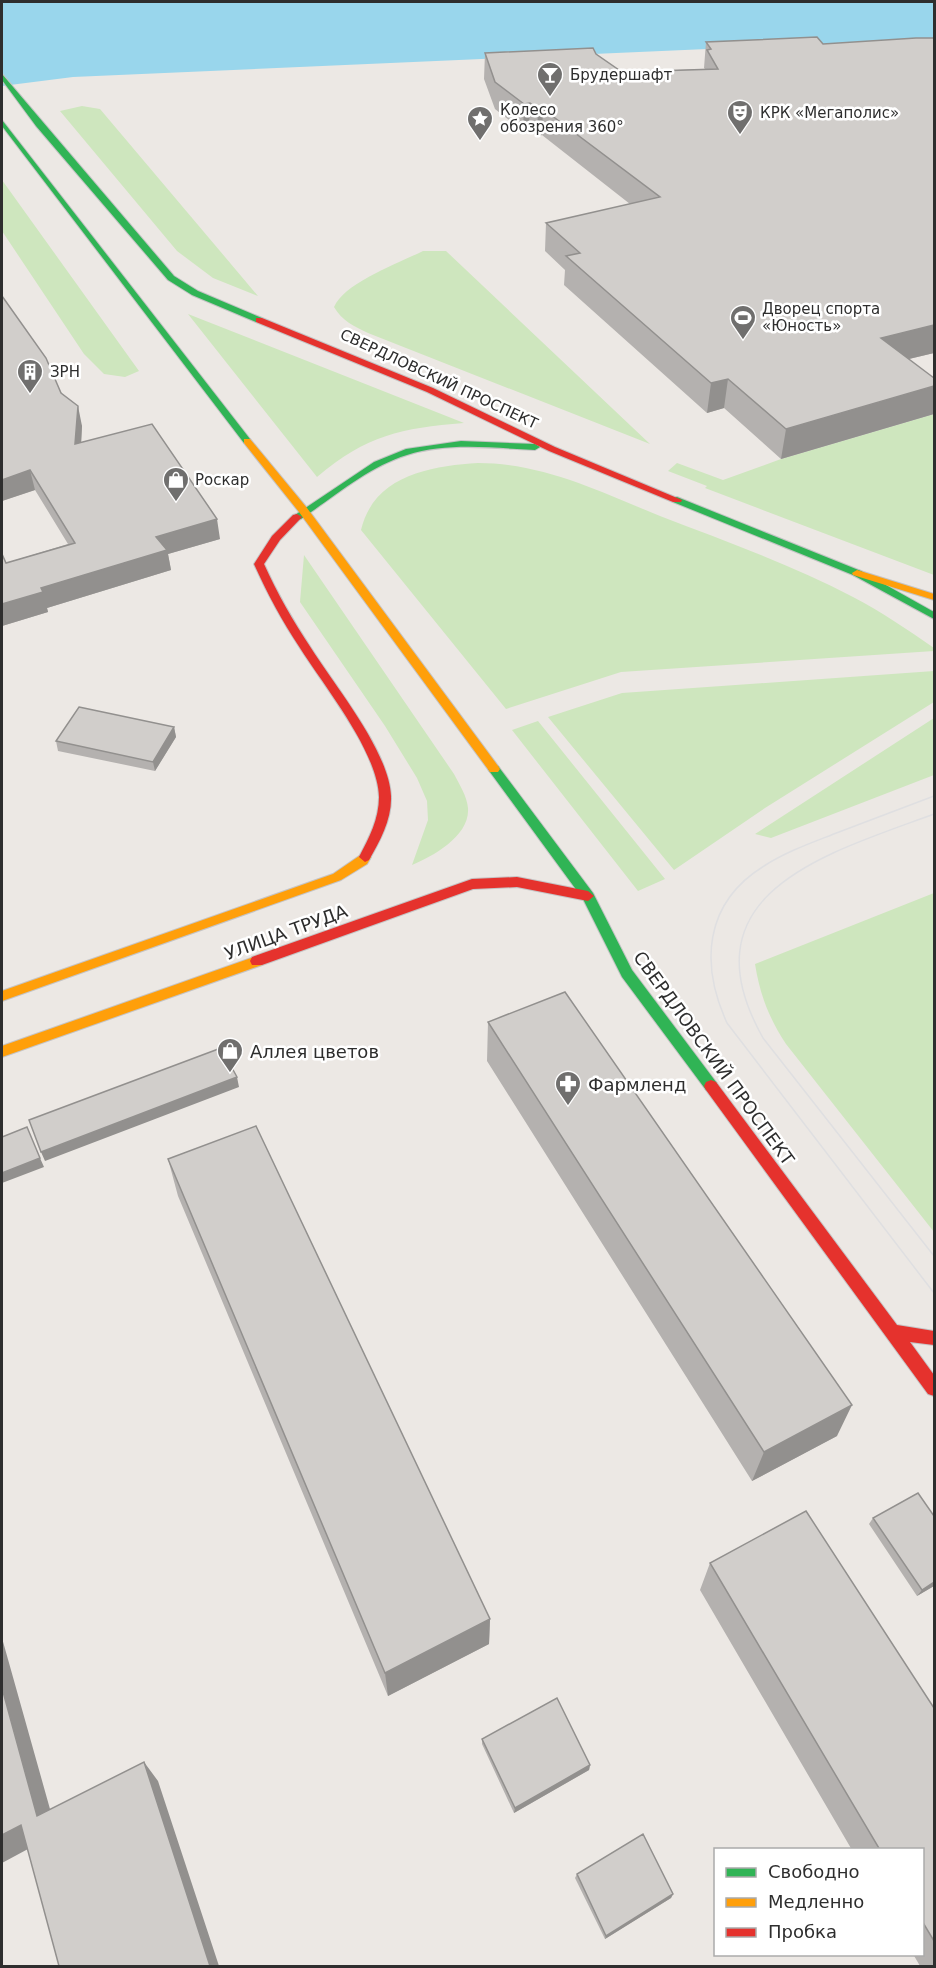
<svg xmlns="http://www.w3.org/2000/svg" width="936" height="1968" font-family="'DejaVu Sans',sans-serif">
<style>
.green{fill:#cee6be}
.water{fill:#99d6ec}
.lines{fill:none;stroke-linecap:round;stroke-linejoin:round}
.fast-casing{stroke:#c5c4c5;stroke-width:2}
.slow-casing{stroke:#c5c4c5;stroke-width:2}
.jam-casing{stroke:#c5c4c5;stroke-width:2}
.fast{fill:#30b455;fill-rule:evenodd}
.slow{fill:#ff9f0a;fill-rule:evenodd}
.jam{fill:#e5322d;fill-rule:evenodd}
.tram{stroke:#dfdfe1;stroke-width:1.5}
.wall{fill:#b4b1af}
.shaded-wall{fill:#92908e}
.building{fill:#d1cecb;stroke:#92908e;stroke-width:1.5}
.labels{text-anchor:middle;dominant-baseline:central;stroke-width:5;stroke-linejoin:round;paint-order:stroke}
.far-poi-label{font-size:15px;fill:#2e2e2e;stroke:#fff;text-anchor:start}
.far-street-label{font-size:15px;fill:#2e2e2e;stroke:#fff}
.street-label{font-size:18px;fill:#2e2e2e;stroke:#fff}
.poi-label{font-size:18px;fill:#2e2e2e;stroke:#fff;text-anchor:start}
</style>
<rect width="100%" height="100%" fill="#ece8e4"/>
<path class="green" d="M82,106L100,109L258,296L213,278L177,251L60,111Z
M2,180L139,371L125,377L104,374L84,354L2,231Z
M423,251H446L650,444L368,333C354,326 342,321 334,307C344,283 399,263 423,251Z
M188,314L464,423C401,428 367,435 317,477Z
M934,414V575L705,488L707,486L668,471L677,463L723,480L781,459Z
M478,463C543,463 601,492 660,516C725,541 792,565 853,597C882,612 908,630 934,648V651L621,672L506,709L361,530C374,475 431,466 478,463Z
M304,555L454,774C459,784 467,796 468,808C470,836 433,856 412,865L428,820L427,801L417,778L385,726L300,602Z
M934,671V702L765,808L674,870L548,717L622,693Z
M934,718V775L771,838L755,834Z
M538,721L665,879L638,891L512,730Z
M934,893V1232L786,1044C769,1018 760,995 755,964Z"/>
<path class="water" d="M2,2H934V39L73,77L2,86Z"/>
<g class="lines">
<defs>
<path id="fast" d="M2,74L174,276L198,291L262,318V322H256L192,295L168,280L36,126L2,80Z
M2,120L250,439V443H244L2,126Z
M461,441L535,444L540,447L535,450C493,448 447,442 407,455C368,467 334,497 301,519L297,520L292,517L374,462L406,449Z
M677,497L861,571L934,612V619L853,575L673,502V498Z
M494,765L498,766L593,893L632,970L716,1082L718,1086L716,1090L711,1092L706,1090L622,977L583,899L490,772L488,769L490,766Z"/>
<path id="slow" d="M244,439H250L307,508L498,766L500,769L498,772H490L299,512L244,443Z
M857,570L934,594V600L853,575L852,573Z
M365,852L371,857L367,864L341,880L2,1001V991L333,874Z
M257,956L262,957L264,961L262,965L2,1057V1046Z"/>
<path id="jam" d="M256,318H262L433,388L555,447L682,500L681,502H673L549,451L427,392L256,322Z
M297,514L302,517L280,540L264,564C277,593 293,621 311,648C335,686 389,751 391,796C392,819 380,841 369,860L365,862L359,857C369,838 379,819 379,797C378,752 324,686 300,648C282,621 267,593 254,564L272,536L293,515Z
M517,877L588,891L594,896L588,901L517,887L473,889L262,965H252L250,961L252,957L472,879Z
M711,1080L716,1082L897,1325L934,1331V1345L910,1342L934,1375V1396L928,1394L706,1090L704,1086L706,1082Z"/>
</defs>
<use href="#fast" class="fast-casing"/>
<use href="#slow" class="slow-casing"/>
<use href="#jam" class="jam-casing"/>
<use href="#fast" class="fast"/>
<use href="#slow" class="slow"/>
<use href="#jam" class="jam"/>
<path class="tram" d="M934,796C902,808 871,820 839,832C814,842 787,851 764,866C704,903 700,964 727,1023L934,1293
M934,814C829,853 681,892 763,1038L934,1256"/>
</g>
<path class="wall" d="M934,38V353L909,359L934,414L781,459L724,408L707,413L564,285L565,270L545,251L546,223L630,204L542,135L537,136L529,130L523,131L495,109L484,79L485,53L596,54L622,72L705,69L704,68L706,42L823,44Z
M2,296L82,426L81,443L220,539L168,554L171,570L47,608L48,612L2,626V554L6,563L68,544L35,490L2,501Z
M174,727L176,737L155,771L58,751L56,741Z
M488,1022L837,1436L752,1481L487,1061Z
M168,1159L490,1619L489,1644L388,1696L178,1196Z
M873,1518L934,1586L917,1596L869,1524Z
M710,1563L934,1708V1966H920L913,1954H922V1850H852L700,1590Z
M482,1739L590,1765L589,1770L514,1813L482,1744Z
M577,1874L673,1894L671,1898L605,1939L575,1878Z"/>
<path class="shaded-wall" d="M530,103L529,130L523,131L524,104Z
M543,109L542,135L537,136L538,110Z
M934,325V353L875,367L881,338Z
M728,379L724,408L707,413L711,383Z
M934,386V414L781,459L786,429Z
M78,406L82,426L80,464L75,444Z
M30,470L35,490L2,501V480Z
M217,519L220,539L168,554L171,570L47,608L48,612L2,626V604L41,588L156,537Z
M174,727L176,737L155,771L153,762Z
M237,1077L239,1087L45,1161L41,1152Z
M40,1158L44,1167L2,1183V1173Z
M852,1405L837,1436L752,1481L764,1452Z
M934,1582V1586L917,1596L922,1590Z
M490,1619L489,1644L388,1696L385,1673Z
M2,1638L57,1834L37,1816L2,1688Z
M144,1762L158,1781L219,1966H210Z
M590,1765L589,1770L514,1813L515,1808Z
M21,1825L41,1842L2,1863V1835Z
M673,1894L671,1898L605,1939L606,1936Z"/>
<path class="building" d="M817,37L823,44L916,38H934V325L881,338L934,378V386L786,429L728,379L711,383L566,256L580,253L546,223L660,197L543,109L538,110L530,103L524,104L495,82L485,53L593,48L596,54L622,72L718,69L707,50L711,49L706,42Z
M2,296L46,358L61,393L78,406L75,444L152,424L217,519L156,537L167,550L41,588L43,592L2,604V554L6,563L75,543L30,470L2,480Z
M79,707L174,727L153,762L56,741Z
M565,992L852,1405L764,1452L488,1022Z
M221,1048L237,1077L41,1152L29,1120Z
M256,1126L490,1619L385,1673L168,1159Z
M27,1127L40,1158L2,1173V1137Z
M918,1493L934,1516V1582L922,1590L873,1518Z
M806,1511L934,1708V1941L922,1921V1850H880L710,1563Z
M2,1688L37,1816L144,1762L210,1966H59L21,1825L2,1835Z
M557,1698L590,1765L515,1808L482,1739Z
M643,1834L673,1894L606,1936L577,1874Z"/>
<defs>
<symbol id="bar-pin" viewBox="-11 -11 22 30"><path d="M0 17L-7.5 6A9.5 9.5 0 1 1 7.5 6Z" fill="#706f6e" stroke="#fff"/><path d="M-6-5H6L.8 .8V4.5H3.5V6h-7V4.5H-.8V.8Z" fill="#fff"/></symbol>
<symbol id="theatre-pin" viewBox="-11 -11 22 30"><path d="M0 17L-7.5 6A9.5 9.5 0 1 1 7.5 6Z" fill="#706f6e" stroke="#fff"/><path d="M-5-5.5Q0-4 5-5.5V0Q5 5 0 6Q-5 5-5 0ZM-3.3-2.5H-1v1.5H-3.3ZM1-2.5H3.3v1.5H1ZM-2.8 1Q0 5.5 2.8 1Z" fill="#fff"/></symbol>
<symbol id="sight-pin" viewBox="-11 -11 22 30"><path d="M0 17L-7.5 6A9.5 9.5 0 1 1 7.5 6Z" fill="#706f6e" stroke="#fff"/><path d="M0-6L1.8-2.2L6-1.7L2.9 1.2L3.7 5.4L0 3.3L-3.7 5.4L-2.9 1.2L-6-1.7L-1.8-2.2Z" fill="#fff"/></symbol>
<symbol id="stadium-pin" viewBox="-11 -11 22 30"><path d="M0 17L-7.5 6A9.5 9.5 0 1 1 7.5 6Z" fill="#706f6e" stroke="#fff"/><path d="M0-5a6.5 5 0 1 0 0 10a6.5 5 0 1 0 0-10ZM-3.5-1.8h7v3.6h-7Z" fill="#fff"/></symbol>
<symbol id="building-pin" viewBox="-11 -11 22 30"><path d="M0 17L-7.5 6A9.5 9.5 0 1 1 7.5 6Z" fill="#706f6e" stroke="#fff"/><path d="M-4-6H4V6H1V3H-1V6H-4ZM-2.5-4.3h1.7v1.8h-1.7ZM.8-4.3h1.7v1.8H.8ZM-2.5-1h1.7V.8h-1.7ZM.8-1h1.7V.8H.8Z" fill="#fff"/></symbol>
<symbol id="shop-pin" viewBox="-11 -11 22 30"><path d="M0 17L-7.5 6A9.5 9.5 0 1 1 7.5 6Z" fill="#706f6e" stroke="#fff"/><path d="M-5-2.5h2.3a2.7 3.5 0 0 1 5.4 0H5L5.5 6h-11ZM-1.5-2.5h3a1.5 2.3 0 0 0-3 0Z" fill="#fff"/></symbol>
<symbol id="pharmacy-pin" viewBox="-11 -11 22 30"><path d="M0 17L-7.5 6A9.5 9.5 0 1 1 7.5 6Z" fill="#706f6e" stroke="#fff"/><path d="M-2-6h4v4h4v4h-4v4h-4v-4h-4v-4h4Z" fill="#fff"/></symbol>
</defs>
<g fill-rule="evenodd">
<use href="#bar-pin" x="535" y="60" width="30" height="40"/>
<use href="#theatre-pin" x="725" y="98" width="30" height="40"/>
<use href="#sight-pin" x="465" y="104" width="30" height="40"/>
<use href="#stadium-pin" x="728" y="303" width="30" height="40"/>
<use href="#building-pin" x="15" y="357" width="30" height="40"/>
<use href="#shop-pin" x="161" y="465" width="30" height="40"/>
<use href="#shop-pin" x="215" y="1036" width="30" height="40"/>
<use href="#pharmacy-pin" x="553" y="1069" width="30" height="40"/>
</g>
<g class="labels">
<g class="far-poi-label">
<text x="570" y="75">Брудершафт</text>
<text x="500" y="110">Колесо<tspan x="500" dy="17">обозрения 360°</tspan></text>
<text x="760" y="113">КРК «Мегаполис»</text>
<text x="762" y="309">Дворец спорта<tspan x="762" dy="17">«Юность»</tspan></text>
<text x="50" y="372">ЗРН</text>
<text x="195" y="480">Роскар</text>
</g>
<g class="far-street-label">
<text transform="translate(439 379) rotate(25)">СВЕРДЛОВСКИЙ ПРОСПЕКТ</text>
</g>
<g class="street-label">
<text transform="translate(286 932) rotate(-20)">УЛИЦА ТРУДА</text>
<text transform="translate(714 1058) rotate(54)">СВЕРДЛОВСКИЙ ПРОСПЕКТ</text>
</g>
<g class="poi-label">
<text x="250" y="1051">Аллея цветов</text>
<text x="588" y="1084">Фармленд</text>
</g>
</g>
<rect width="936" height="1968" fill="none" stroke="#2e2e2e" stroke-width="6"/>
<rect x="714" y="1848" width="210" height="108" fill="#ffffff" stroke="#ababab" stroke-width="1.5"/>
<rect x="726" y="1868" width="30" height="9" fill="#30b455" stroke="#ababab" stroke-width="1.5"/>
<text x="768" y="1878" font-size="18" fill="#2e2e2e">Свободно</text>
<rect x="726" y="1898" width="30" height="9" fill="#ff9f0a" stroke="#ababab" stroke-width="1.5"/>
<text x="768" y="1908" font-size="18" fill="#2e2e2e">Медленно</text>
<rect x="726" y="1928" width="30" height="9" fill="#e5322d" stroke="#ababab" stroke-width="1.5"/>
<text x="768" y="1938" font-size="18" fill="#2e2e2e">Пробка</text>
</svg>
